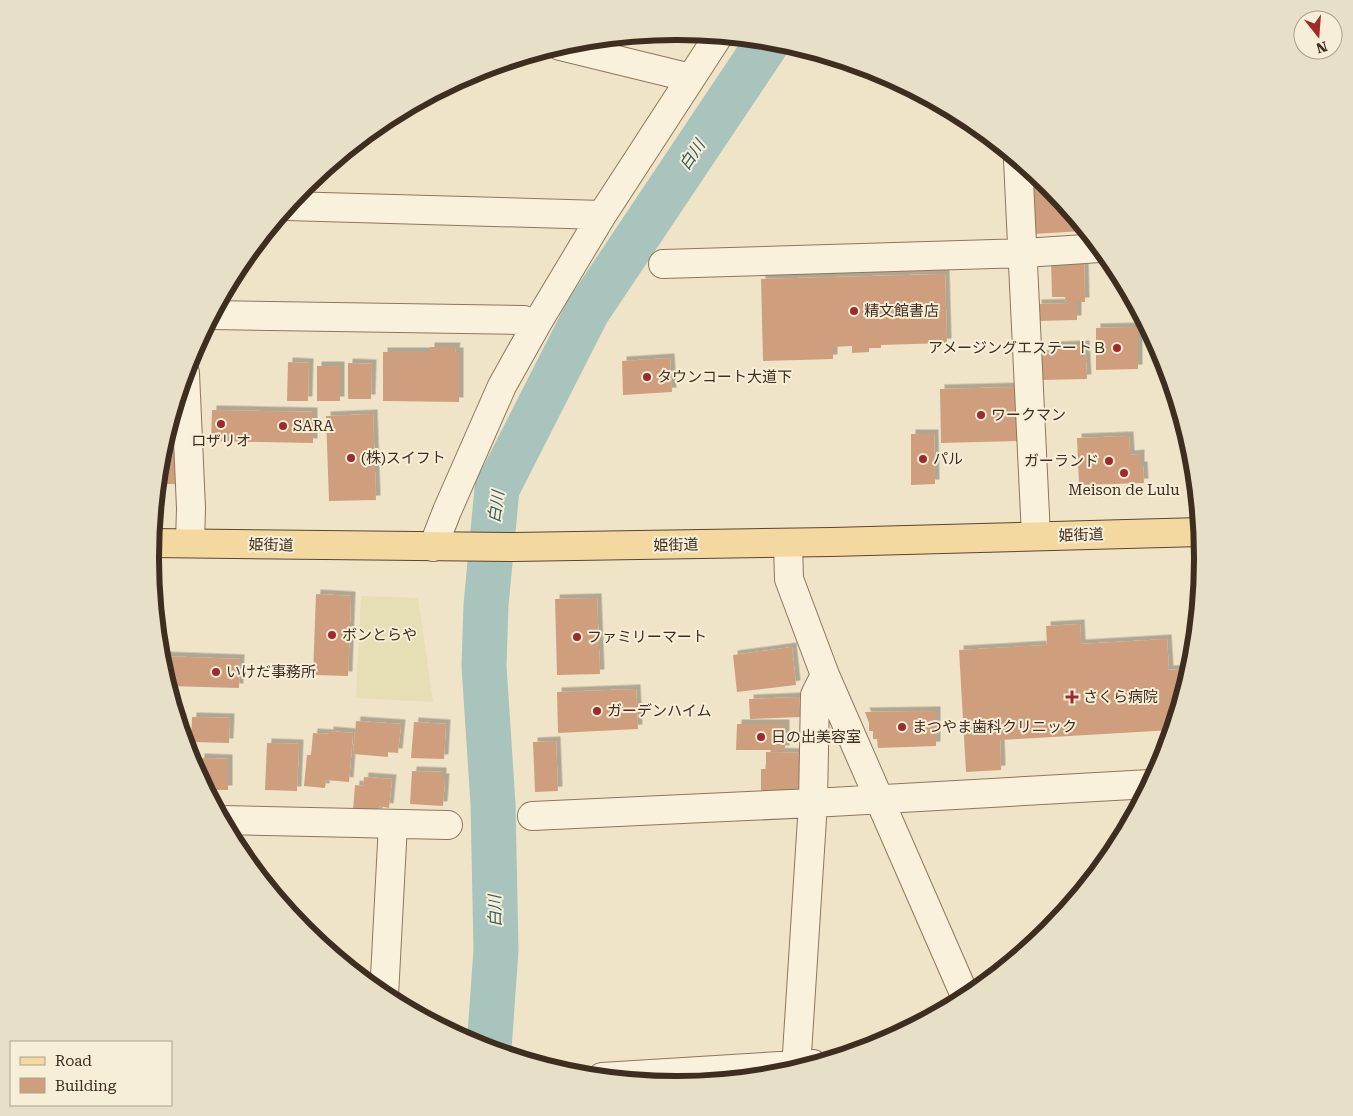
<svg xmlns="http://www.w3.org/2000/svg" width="1353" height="1116" font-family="'Roboto Serif','Noto Sans JP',serif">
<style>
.farmland{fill:#e6deb5}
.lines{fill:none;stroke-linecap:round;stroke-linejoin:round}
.river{stroke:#a9c4bc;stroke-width:45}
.building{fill:#cf9f7d;filter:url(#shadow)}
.street-casing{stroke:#8d765c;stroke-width:30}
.primary-casing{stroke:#5b4430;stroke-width:30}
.street{stroke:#faf1dc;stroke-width:28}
.primary{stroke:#f3d9a0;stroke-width:28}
.poi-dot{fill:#9e2a2b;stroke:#f7eed8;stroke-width:2}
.labels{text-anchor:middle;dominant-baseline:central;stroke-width:4;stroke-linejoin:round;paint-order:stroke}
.poi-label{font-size:15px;fill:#3d2e20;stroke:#f7eed8;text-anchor:start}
.street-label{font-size:15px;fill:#3d2e20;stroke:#f7eed8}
.water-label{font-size:16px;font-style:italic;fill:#2f5d5a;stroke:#f7eed8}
.rim{fill:none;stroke:#3d2e20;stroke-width:6}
</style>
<defs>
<filter id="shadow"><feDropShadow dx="4.5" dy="-4.5" stdDeviation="0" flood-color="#0004"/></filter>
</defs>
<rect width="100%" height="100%" fill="#f0e4c8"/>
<path class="farmland" d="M361,596L418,598L433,702L356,698Z"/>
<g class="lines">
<path class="river" d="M489,1049L496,950L493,804L484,666L486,605L497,489L587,312L769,40"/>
</g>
<path class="building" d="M1033,172L1049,186L1082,226V231L1034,234Z
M1084,260L1085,302H1066L1065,297H1052L1051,261Z
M945,274L947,343L881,345V348H869V352L852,353V346L833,347V359L763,361L761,279Z
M1077,303V320L1038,321L1037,304Z
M1138,327V369L1096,370V328Z
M1085,345L1087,379L1041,380V355H1052V346Z
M1158,346L1163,357L1170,377L1159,378Z
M430,347H456L455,352H459V402L383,401V352H430Z
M670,358L672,392L623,395L622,361Z
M288,362L309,363L308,401H287Z
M348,363L372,364L371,399H348Z
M317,366H340V401H317Z
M1020,387L1021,441L941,443L940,389Z
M212,410L313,412V443L211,441Z
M373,414L376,500L329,501L326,416Z
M911,434H934L935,484L911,485Z
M166,436H174L175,484H157L160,455Z
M1129,436L1130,455L1140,454V466H1143L1144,483L1079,485L1077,438Z
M316,594L351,596L348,676L313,675Z
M597,598L600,674L557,675L555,599Z
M1080,624L1081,644L1167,639L1169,670L1186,669V683L1172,730L1000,740L1001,770L966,772L959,650L1047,645L1046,626Z
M792,647L796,685L737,692L733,655Z
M159,656L240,659L239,688L167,686Z
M636,689L638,729L558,733L557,692Z
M799,697L800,717L750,719L749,699Z
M936,711V746L878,748L877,739H873V731H869V723L865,712Z
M192,717L230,718L229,743L191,742Z
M177,718H182L181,730Z
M356,721L401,724L398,753L388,752V757L353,754Z
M414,722L446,724L444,759L411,758Z
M737,724H785V750H736Z
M329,731L353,733L349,782L326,780L325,788L304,786L307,755H311L313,733L329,734Z
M556,741L558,791L535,792L533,742Z
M267,743L299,744L297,791L265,790Z
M766,752L801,753L800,791L761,796V769H766Z
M200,758L228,759V790H206L199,777Z
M412,771L442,772V778H445L443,806L410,804Z
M364,777L392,779L389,808L379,806L378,813L353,810L355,785L363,786Z"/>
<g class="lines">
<defs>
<path id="street" d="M560,46L691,78
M1018,160L1036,536
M287,206L602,215
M663,264L1024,253L1100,248
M212,315L524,320
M185,373L191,508L190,543
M788,543L789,579L825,675L966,998
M433,547L447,511L502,386L539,320L602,215L719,35
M532,816L813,803L1150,784
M222,820L448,825
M384,996L393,824
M796,1069L813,803L815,695L825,675
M602,1077L813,1064"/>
<path id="primary" d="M151,543L513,547L832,542L1201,532"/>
</defs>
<use href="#street" class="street-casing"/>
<use href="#primary" class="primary-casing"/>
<use href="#street" class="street"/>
<use href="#primary" class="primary"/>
</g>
<g class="poi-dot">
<circle cx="854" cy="311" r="5"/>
<circle cx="1117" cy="348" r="5"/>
<circle cx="647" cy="377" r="5"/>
<circle cx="981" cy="415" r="5"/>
<circle cx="221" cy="424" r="5"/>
<circle cx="283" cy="426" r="5"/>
<circle cx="351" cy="458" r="5"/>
<circle cx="923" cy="459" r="5"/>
<circle cx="1109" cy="461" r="5"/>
<circle cx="1124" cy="473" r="5"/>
<circle cx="332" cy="635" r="5"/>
<circle cx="577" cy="637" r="5"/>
<circle cx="216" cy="672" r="5"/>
<path d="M1069.5 689.5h5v5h5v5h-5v5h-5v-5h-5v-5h5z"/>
<circle cx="597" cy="711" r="5"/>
<circle cx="902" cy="727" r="5"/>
<circle cx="761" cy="737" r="5"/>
</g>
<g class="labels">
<g class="poi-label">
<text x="864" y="311">精文館書店</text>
<text x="1107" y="348" text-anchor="end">アメージングエステートＢ</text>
<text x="657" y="377">タウンコート大道下</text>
<text x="991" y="415">ワークマン</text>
<text x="293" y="426">SARA</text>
<text x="221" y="441" text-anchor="middle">ロザリオ</text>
<text x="361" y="458">(株)スイフト</text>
<text x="933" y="459">パル</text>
<text x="1099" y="461" text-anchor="end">ガーランド</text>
<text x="1124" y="490" text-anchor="middle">Meison de Lulu</text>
<text x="342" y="635">ボンとらや</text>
<text x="587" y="637">ファミリーマート</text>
<text x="226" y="672">いけだ事務所</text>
<text x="1083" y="697">さくら病院</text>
<text x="607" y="711">ガーデンハイム</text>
<text x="912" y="727">まつやま歯科クリニック</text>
<text x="771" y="737">日の出美容室</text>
</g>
<g class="street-label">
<text transform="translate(1081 535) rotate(-2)">姫街道</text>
<text transform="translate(271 545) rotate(1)">姫街道</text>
<text transform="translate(676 545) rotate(-1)">姫街道</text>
</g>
<g class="water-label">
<text transform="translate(692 155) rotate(-56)">白川</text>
<text transform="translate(496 507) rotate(-82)">白川</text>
<text transform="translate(495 911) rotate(-91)">白川</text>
</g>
</g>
<path d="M0 0H1353V1116H0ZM676 40H677A517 517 0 0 1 1194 557V559A517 517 0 0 1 677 1076H676A517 517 0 0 1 159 559V557A517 517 0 0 1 676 40Z" fill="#e8dfc9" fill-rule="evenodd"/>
<path class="rim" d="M676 40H677A517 517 0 0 1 1194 557V559A517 517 0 0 1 677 1076H676A517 517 0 0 1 159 559V557A517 517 0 0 1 676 40Z"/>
<rect x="10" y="1041" width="162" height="65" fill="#f7eed8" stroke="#ada18e"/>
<rect x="20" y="1057" width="25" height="8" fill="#f3d9a0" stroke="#ada18e"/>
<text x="55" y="1066" font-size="15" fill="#3d2e20">Road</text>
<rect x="20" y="1078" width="25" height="15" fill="#cf9f7d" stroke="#ada18e"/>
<text x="55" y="1091" font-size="15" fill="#3d2e20">Building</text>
<g transform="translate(1318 35) rotate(163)"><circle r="24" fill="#f7eed8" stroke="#ada18e"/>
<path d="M0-4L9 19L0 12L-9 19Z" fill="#9e2a2b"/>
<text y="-8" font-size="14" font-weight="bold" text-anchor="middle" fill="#3d2e20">N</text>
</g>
</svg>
